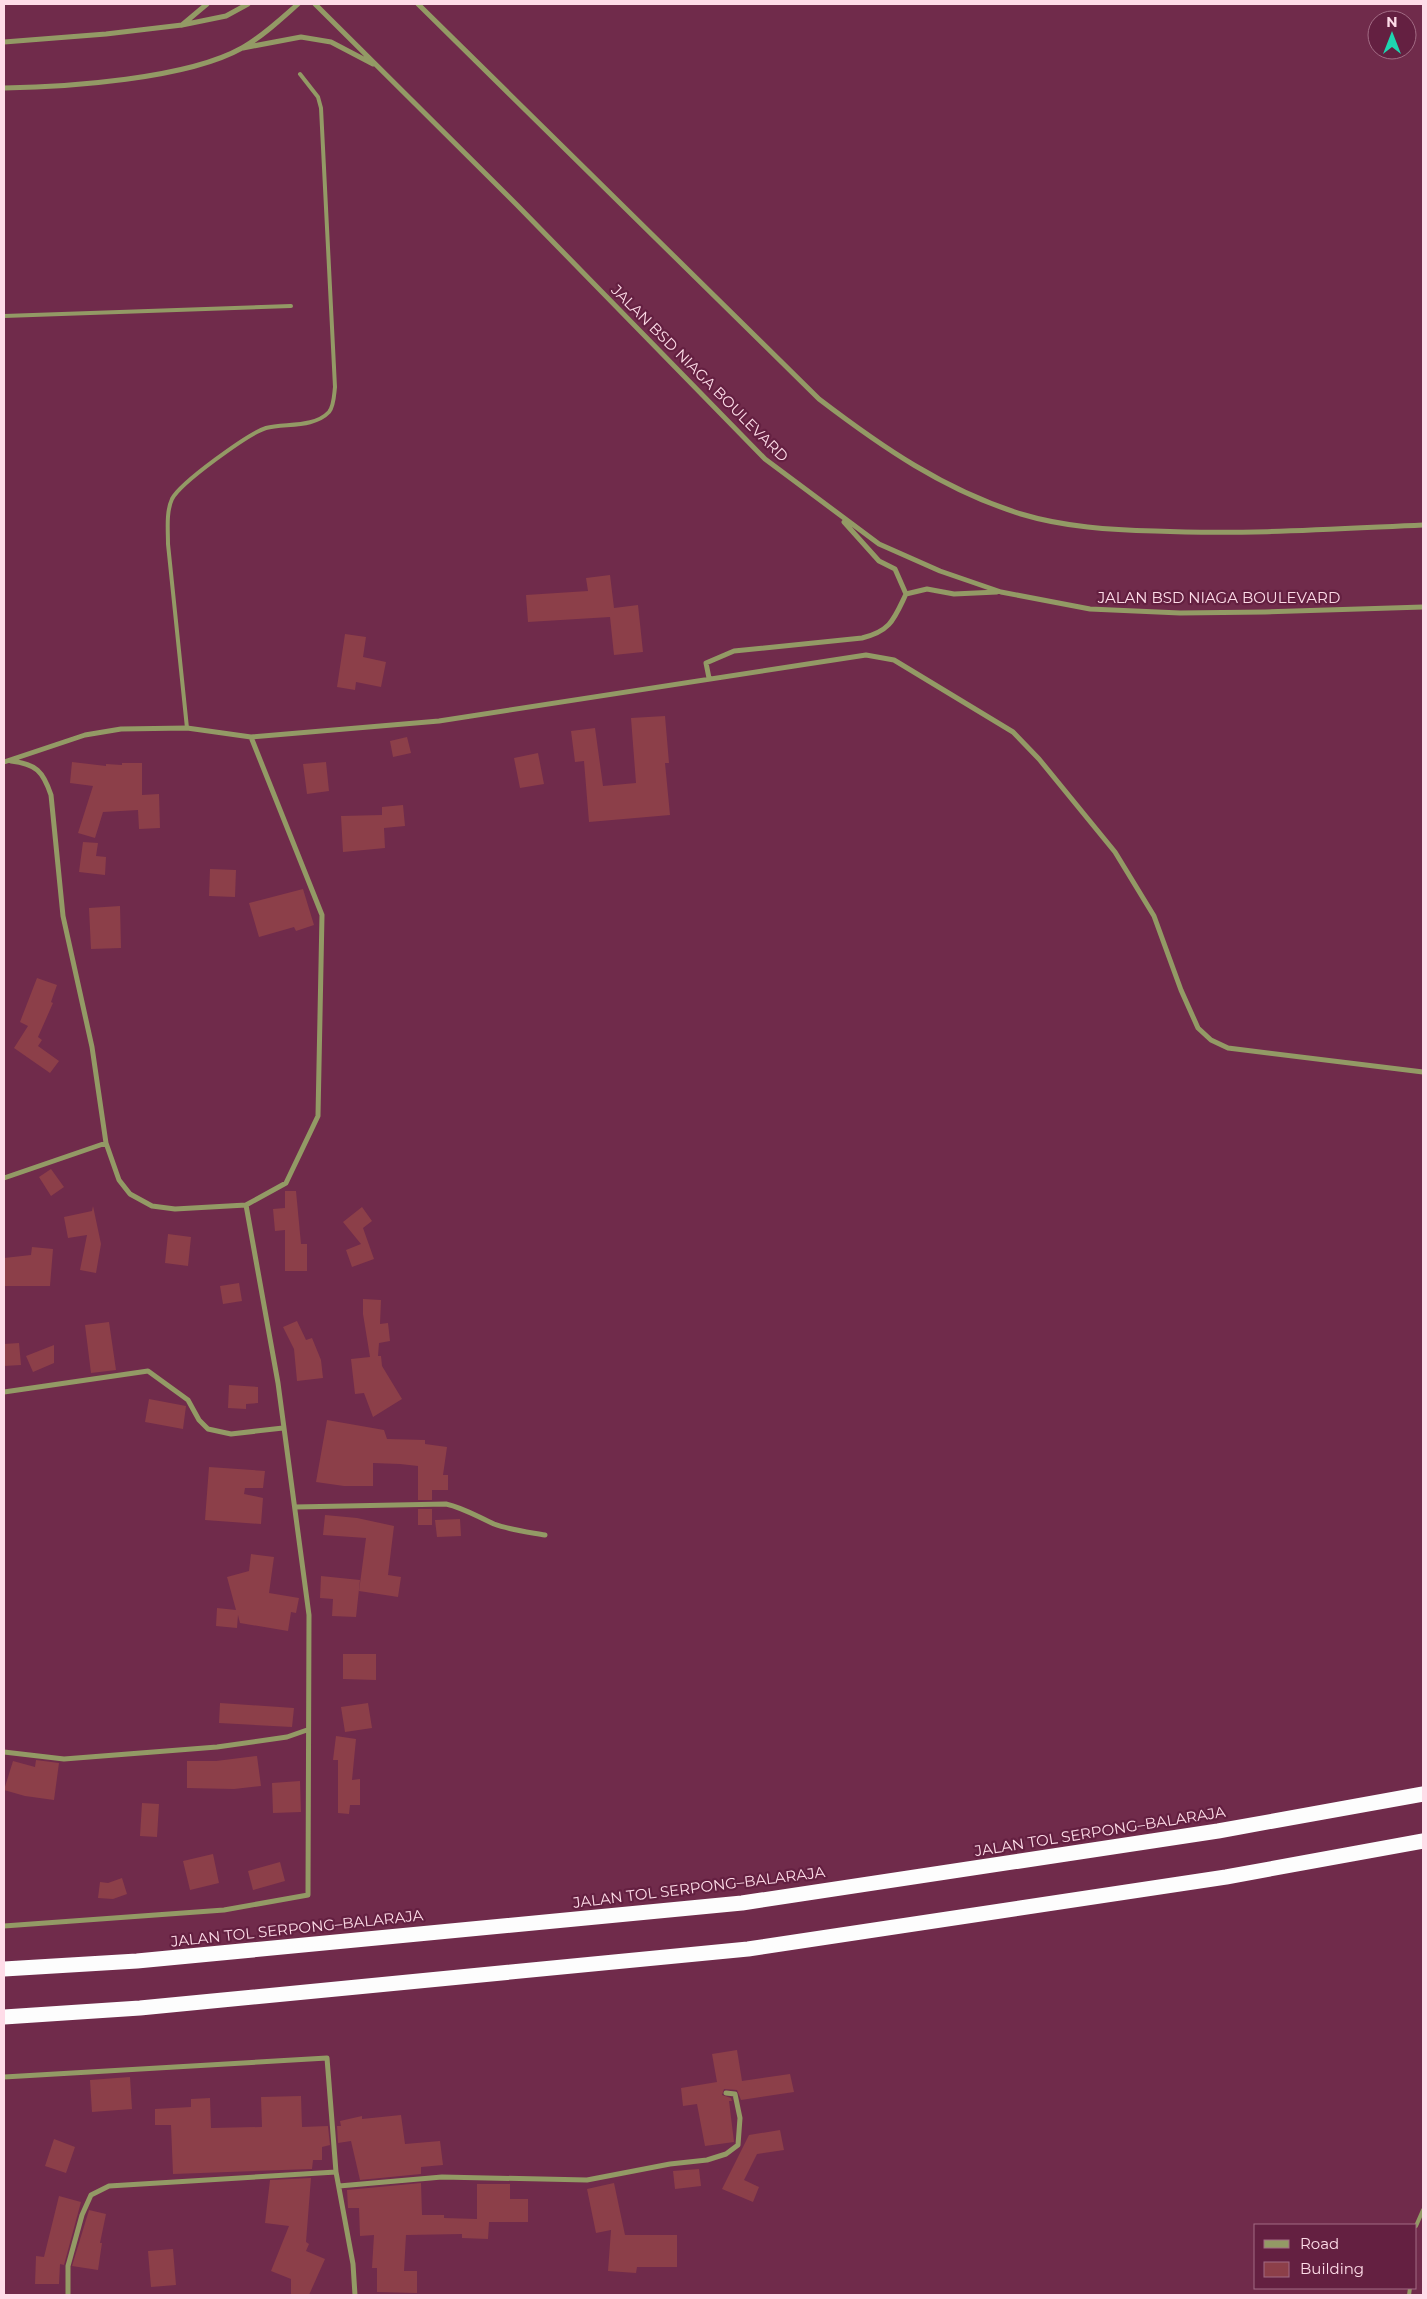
<svg xmlns="http://www.w3.org/2000/svg" width="1427" height="2299" font-family="Montserrat,sans-serif">
<style>
.building{fill:#8c3f49}
.lines{fill:none;stroke-linecap:round;stroke-linejoin:round}
.lane{stroke:#939a65;stroke-width:4}
.street{stroke:#939a65;stroke-width:5}
.highway{stroke:#fdfdfd;stroke-width:15}
.labels{text-anchor:middle;dominant-baseline:central;stroke-width:4.5;stroke-linejoin:round;paint-order:stroke}
.street-label{font-size:15px;fill:#fedce8;stroke:#642041}
</style>
<rect width="100%" height="100%" fill="#702b4b"/>
<path class="building" d="M610,575L614,608L638,605L643,652L614,655L610,617L528,622L526,595L588,591L586,578Z
M345,634L366,637L363,657L386,662L381,687L356,682L355,690L337,687Z
M665,716L669,763H665L670,815L589,822L584,761L575,762L571,731L595,728L603,786L636,783L631,718Z
M407,737L411,753L393,757L390,741Z
M538,753L544,784L520,788L514,758Z
M72,762L106,766V764L122,765V763H142V795L159,794L160,828L139,829L138,810L103,812L95,838L78,833L93,786L70,783Z
M326,762L329,791L307,794L303,764Z
M403,805L405,826L384,828L385,848L343,852L341,816L382,815V807Z
M83,842L98,843L96,856L106,857L105,875L79,872Z
M210,869L236,870L235,897L209,896Z
M303,889L314,925L296,931L294,927L259,937L249,903Z
M120,906L121,948L91,949L89,908Z
M37,978L57,985L51,1002L53,1003L38,1037L42,1040L38,1046L59,1061L50,1073L14,1048L28,1026L20,1022Z
M51,1169L64,1187L51,1196L39,1177Z
M285,1191H296L301,1244H307V1271H285V1230L275,1231L273,1209L285,1208Z
M93,1206L101,1244L96,1273L80,1270L87,1235L68,1238L64,1217L92,1211Z
M362,1207L372,1221L363,1228L374,1259L352,1267L346,1250L361,1244L343,1222Z
M168,1234L191,1237L188,1266L165,1263Z
M32,1247L53,1249L50,1286H4V1258L31,1255Z
M239,1283L242,1301L223,1304L220,1286Z
M363,1299L381,1300L380,1324L388,1323L390,1341L379,1343L378,1356H381L382,1366L402,1399L373,1417L364,1393L355,1394L351,1359L370,1357L363,1314Z
M297,1321L306,1340L312,1338L321,1360L323,1378L297,1381L294,1349L283,1327Z
M109,1322L116,1370L91,1373L85,1325Z
M19,1343L21,1365L4,1366V1344Z
M54,1345V1363L33,1372L26,1356Z
M229,1385L258,1387V1403L246,1404V1409L228,1408Z
M149,1399L186,1406L183,1429L145,1422Z
M327,1420L384,1430L387,1439L425,1440V1444L447,1447L443,1475H448V1490H432V1500H418V1466L400,1464L373,1463V1486H344L316,1482Z
M209,1467L265,1471L263,1488H245L244,1494L263,1498L261,1524L205,1520Z
M418,1509H432V1525H418Z
M325,1515L357,1518L394,1526L388,1575L401,1577L398,1597L359,1591L366,1538L323,1535Z
M460,1519L461,1536L437,1537L435,1520Z
M251,1554L274,1557L269,1593L299,1598L296,1613L291,1612L288,1631L240,1623L238,1615L237,1628L216,1626L217,1608L236,1610L227,1577L249,1571Z
M321,1576L360,1580L356,1617L332,1616L333,1599L320,1598Z
M343,1654H376V1680L343,1679Z
M220,1703L294,1708L292,1727L219,1723Z
M368,1703L372,1728L345,1732L341,1707Z
M336,1736L356,1739L352,1780L360,1779V1805H350L349,1814L338,1813V1760H333Z
M257,1756L261,1786L234,1789L187,1788V1761H216Z
M36,1760L59,1763L54,1800L25,1796L4,1790L13,1761L35,1767Z
M300,1781L301,1812L273,1813L272,1783Z
M142,1803L159,1804L157,1837L140,1836Z
M213,1854L219,1883L190,1890L183,1861Z
M280,1862L285,1881L253,1890L248,1871Z
M122,1878L127,1894L113,1899L98,1898L100,1882L108,1883Z
M737,2050L742,2081L790,2074L794,2092L741,2100L737,2090L724,2089L722,2095L731,2098L732,2101H729L734,2142L705,2146L697,2104L683,2106L681,2088L717,2082L712,2054Z
M130,2077L132,2109L92,2112L90,2080Z
M301,2096L302,2127L328,2126L330,2145L322,2147V2160H313L312,2169L173,2174L171,2125H155V2109L191,2107V2099L210,2098L211,2128L262,2127L261,2097Z
M401,2115L405,2144L440,2141L443,2165L421,2167V2174L360,2180L351,2141L338,2143L337,2126H341L340,2121L362,2116V2119Z
M780,2130L784,2150L757,2154L744,2180L759,2187L753,2202L722,2189L749,2135Z
M54,2139L75,2147L66,2173L45,2166Z
M699,2169L701,2186L675,2189L673,2171Z
M311,2178L306,2242L309,2244L306,2251L325,2259L309,2295H291V2279L271,2271L289,2226L265,2223L270,2180Z
M421,2183L422,2215H444V2218L477,2219V2184H510V2199H528V2222H489L488,2239L462,2238V2234L406,2235L404,2271H417V2293L377,2292V2268H372L374,2235L360,2236L359,2208H348L347,2190Z
M614,2183L625,2235H677V2267H637L636,2273L608,2271L611,2230L596,2233L587,2189Z
M59,2196L81,2202L64,2265L60,2264L59,2284H35L36,2256L44,2257Z
M89,2210L106,2214L100,2243H102L98,2270L72,2266Z
M173,2249L176,2285L151,2287L148,2251Z"/>
<g class="lines">
<path class="lane" d="M4,316L291,306
M187,728L168,544C168,530 166,512 172,499C180,483 249,433 266,428C285,423 314,428 329,412C334,406 334,395 335,387L321,108L318,97L300,74
M1416,2226L1423,2210
M1409,2295L1410,2288"/>
<path class="street" d="M315,4L517,205L765,459L879,544L940,571L1001,592L1090,609L1180,613L1265,612L1423,607
M418,4L819,399C882,447 944,490 1021,514C1064,527 1111,530 1155,531C1245,535 1334,529 1423,525
M182,25L207,4
M4,42L106,34L182,25L226,16L248,4
M243,48L301,37L331,42L373,64
M4,88C67,87 187,79 242,48C262,37 281,19 298,4
M906,594L927,589L954,594L997,592
M709,678L706,663L734,651L862,638C891,631 894,619 906,594L895,569L879,561L844,522
M11,761C36,764 43,771 51,795L63,916L92,1047L106,1143L119,1180L130,1194L152,1206L175,1209L246,1205L286,1183L318,1116L322,915L251,737
M4,762L85,735L121,729L187,728L251,737L439,721L866,655L894,660L1013,732L1039,759L1115,852L1154,916L1181,990L1198,1028L1211,1040L1228,1048L1423,1072
M4,1178L106,1143
M4,1392L148,1371L188,1400L199,1420L208,1429L231,1434L283,1428
M295,1507L446,1504C464,1508 478,1517 494,1524C510,1530 528,1532 545,1535
M4,1752L64,1759L217,1747L287,1737L307,1730
M4,1926L224,1910L308,1895L309,1615L278,1383L246,1205
M4,2077L327,2058L336,2172L353,2264L355,2295
M339,2186L442,2177L587,2180L670,2164L707,2160L726,2154L738,2145L740,2118L735,2094L726,2093
M68,2295V2266L82,2215L91,2195L109,2186L336,2172"/>
<path class="highway" d="M4,1969L137,1961L742,1903L1218,1831L1423,1794
M4,2017L140,2008L748,1949L1226,1877L1423,1841"/>
</g>
<g class="labels">
<g class="street-label">
<text transform="translate(700 373) rotate(45)">JALAN BSD NIAGA BOULEVARD</text>
<text x="1219" y="597">JALAN BSD NIAGA BOULEVARD</text>
<text transform="translate(1100 1831) rotate(-9)">JALAN TOL SERPONG–BALARAJA</text>
<text transform="translate(699 1887) rotate(-7)">JALAN TOL SERPONG–BALARAJA</text>
<text transform="translate(297 1928) rotate(-6)">JALAN TOL SERPONG–BALARAJA</text>
</g>
</g>
<rect width="1427" height="2299" fill="none" stroke="#fedce8" stroke-width="10"/>
<rect x="1254" y="2224" width="162" height="65" fill="#642041" stroke="#a26b84"/>
<rect x="1264" y="2240" width="25" height="8" fill="#939a65" stroke="#a26b84"/>
<text x="1300" y="2249" font-size="15" fill="#fedce8">Road</text>
<rect x="1264" y="2262" width="25" height="15" fill="#8c3f49" stroke="#a26b84"/>
<text x="1300" y="2274" font-size="15" fill="#fedce8">Building</text>
<g transform="translate(1392 35)"><circle r="24" fill="#642041" stroke="#a26b84"/>
<path d="M0-4L9 19L0 12L-9 19Z" fill="#1ed5b0"/>
<text y="-8" font-size="14" font-weight="bold" text-anchor="middle" fill="#fedce8">N</text>
</g>
</svg>
